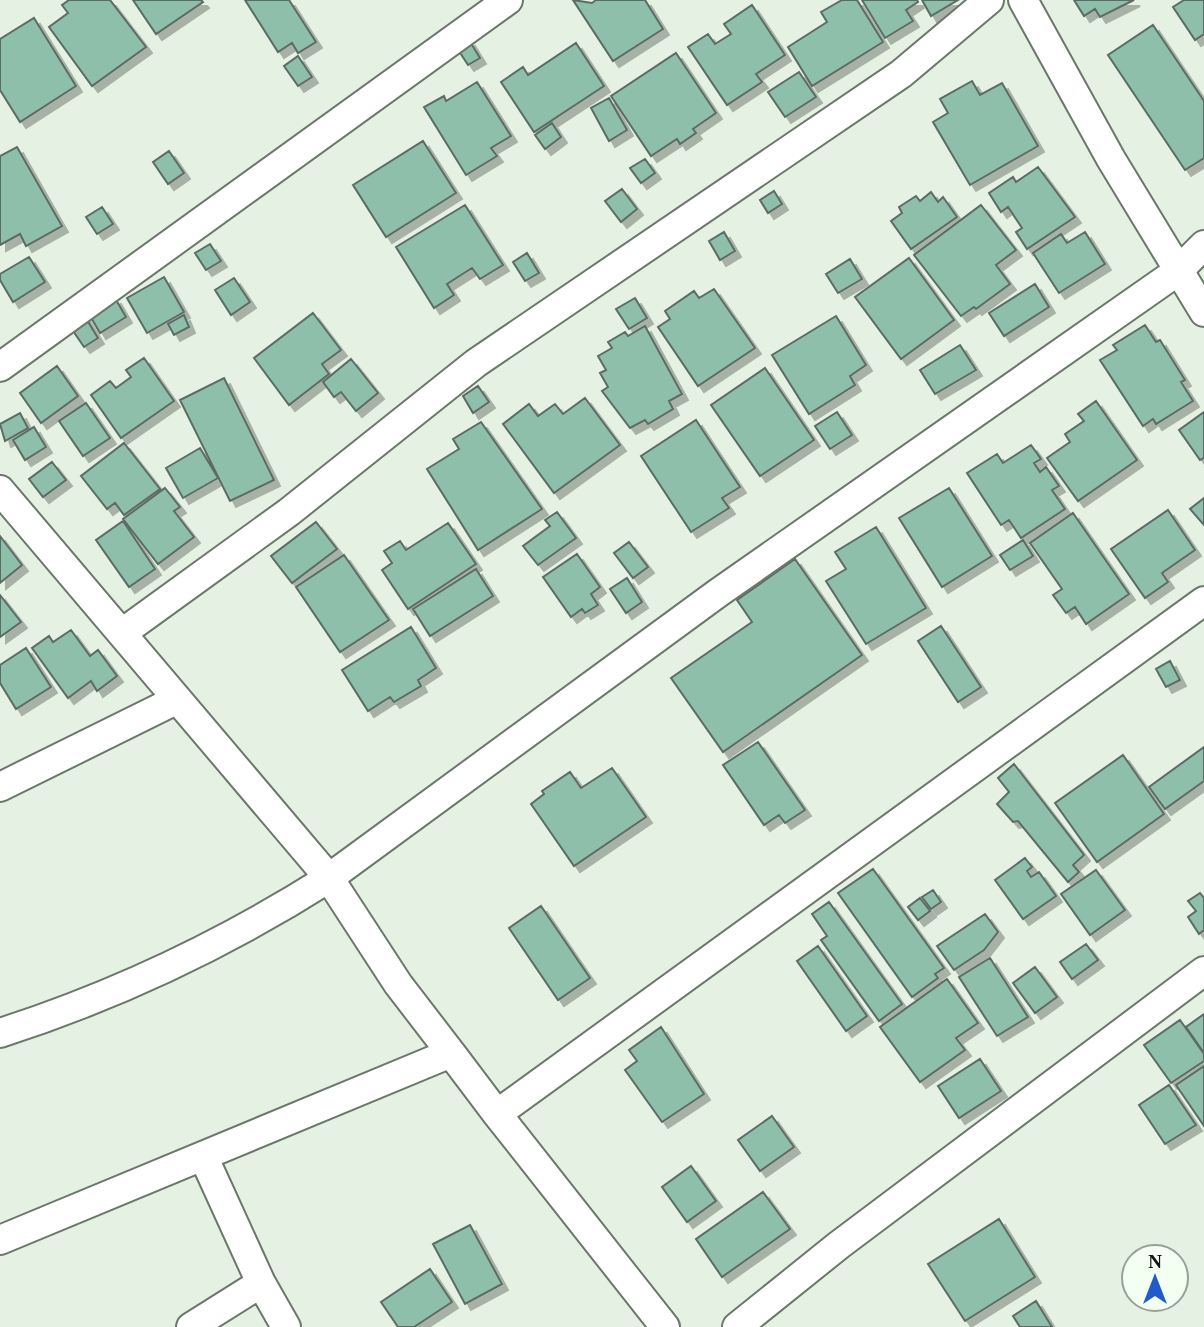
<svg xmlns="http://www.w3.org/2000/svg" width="1204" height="1327" font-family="Georgia,serif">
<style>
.building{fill:#8ebfaa;stroke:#5c6c65;stroke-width:2;filter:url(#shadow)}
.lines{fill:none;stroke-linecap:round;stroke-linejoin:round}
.street-casing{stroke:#6c776b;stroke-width:32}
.street{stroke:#fff;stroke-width:28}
</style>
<defs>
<filter id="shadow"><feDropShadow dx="6" dy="6" stdDeviation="0" flood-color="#0004"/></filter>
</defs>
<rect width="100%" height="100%" fill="#e5f2e3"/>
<path class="building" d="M69,0H110L146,47L92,86L49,27L68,13L62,5Z
M133,0H201L203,2L156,34Z
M245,0H289L316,42L298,53L292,43L278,52Z
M573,0L592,3L596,0H645L663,29L613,61Z
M842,0H857L883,42L812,86L788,47L827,22L821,12Z
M862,0H917L918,2L906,10L913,21L885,38Z
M922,0H958L931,16Z
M1074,0H1134L1100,17L1095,9L1084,16Z
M1184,0H1204V34L1195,40L1173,7Z
M752,5L785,55L756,74L762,82L727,105L688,47L708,34L715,44L731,34L724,24Z
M34,18L76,86L20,122L0,90V39Z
M1153,25L1204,101V158L1185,170L1108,55Z
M469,40L480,58L468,65L457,48Z
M576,43L604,86L534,132L501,82L523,67L528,75Z
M676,53L716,113L693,129L696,133L680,144L677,139L651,156L611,96Z
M298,56L312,77L298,86L284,66Z
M799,72L816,97L785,117L768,92Z
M972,81L980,95L1002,83L1038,146L970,185L933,122L948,113L940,99Z
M477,82L511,136L491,148L497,156L466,175L424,107L444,96L446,101Z
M609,98L627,130L609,141L591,108Z
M552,123L561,137L545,149L535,135Z
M423,141L456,193L386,237L353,185Z
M17,147L62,226L26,246L20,234L0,245V156Z
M169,151L184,173L168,184L153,162Z
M645,159L655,173L641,183L630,168Z
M1038,167L1075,217L1027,249L1016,232L1022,228L1008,207L1001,212L989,193L1013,177L1016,182Z
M622,189L637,209L621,222L605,201Z
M774,191L782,204L768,213L760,200Z
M931,192L938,202L943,197L957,217L911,249L891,221L902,213L899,207L916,196L920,201Z
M465,205L503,265L480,279L472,268L447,284L454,295L434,308L396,247Z
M981,205L1016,250L996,265L1010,284L976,309L974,307L961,316L914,255Z
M102,207L113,224L97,234L86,217Z
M724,232L735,251L720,260L709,241Z
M1085,232L1105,264L1059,293L1033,253L1061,234L1067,243Z
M210,244L221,261L206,270L195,253Z
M527,253L539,273L525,281L513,262Z
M29,257L45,282L13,302L0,280V274Z
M909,258L954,320L901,359L855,297Z
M850,259L862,279L838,293L826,274Z
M164,277L184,312L147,333L127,298Z
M234,278L250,302L231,315L215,290Z
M1035,284L1049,307L1004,336L989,313Z
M714,289L755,348L698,386L658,327L670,319L665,311L694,291L699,298Z
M115,298L126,317L100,333L89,314Z
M635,298L647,318L629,329L616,309Z
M313,313L341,350L322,364L329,374L289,405L254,358Z
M84,315L98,338L84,347L69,325Z
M184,315L189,327L174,335L168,324Z
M836,316L866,365L850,376L855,385L809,414L772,355Z
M1145,325L1156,342L1160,340L1185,380L1181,382L1193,401L1156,424L1153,419L1143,426L1100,360L1117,350L1113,345Z
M645,326L682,394L669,401L673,409L648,424L645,420L630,428L602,391L608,387L600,373L606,370L598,356L612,348L608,342L625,332L628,336Z
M960,345L976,370L935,394L920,370Z
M144,358L174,401L121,438L91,395L110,381L116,388L131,377L126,370Z
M351,359L378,393L356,411L341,392L334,397L323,382Z
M57,366L78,396L41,423L20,393Z
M765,368L814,440L760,476L711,405Z
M224,378L274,480L230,501L180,400Z
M478,386L489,402L473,413L463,396Z
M585,398L620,445L554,493L503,424L529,404L538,416L555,404L563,414Z
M1096,401L1137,460L1078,501L1047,458L1070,442L1065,434L1084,421L1078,414Z
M86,403L110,438L83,456L59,421Z
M837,412L852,435L830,449L815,426Z
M1204,412V458L1200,460L1179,430Z
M20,413L28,428L5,441L0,424Z
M696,420L740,487L722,498L729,508L691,532L641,456Z
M481,422L542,509L478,550L427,469L459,449L453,439Z
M34,427L46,447L25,460L13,440Z
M124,443L160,489L124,515L115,503L107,509L81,476Z
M1031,445L1041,459L1034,463L1040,472L1046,467L1059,486L1052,490L1065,509L1021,538L1009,520L1001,525L967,473L997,454L1003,463Z
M200,448L218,478L183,498L166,468Z
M52,462L66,480L43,497L29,479Z
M165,488L180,507L174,511L194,537L158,564L123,519Z
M949,488L992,556L942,587L899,518Z
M1204,498V525L1190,509Z
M1168,510L1195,550L1162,573L1168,582L1145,598L1111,549Z
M557,512L576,538L538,565L523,546L550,526L545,520Z
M1073,513L1129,594L1086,624L1075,607L1066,613L1053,595L1062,589L1030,543Z
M123,521L155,569L129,587L96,540Z
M316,522L337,549L292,583L271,556Z
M448,523L476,564L408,609L382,570L392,563L384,551L400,541L406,550Z
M876,527L926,608L866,644L826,581L846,569L835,552Z
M0,536L22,565L0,583Z
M1023,540L1033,556L1010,570L1000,555Z
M629,542L648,567L633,578L614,553Z
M577,554L600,587L591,594L598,605L585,613L582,609L571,617L543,577Z
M344,555L389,620L340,652L296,587Z
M795,559L862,655L723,752L671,678L752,622L737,600Z
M476,569L493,596L430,636L413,609Z
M627,578L642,602L626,613L610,589Z
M0,595L21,622L0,637Z
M941,626L981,687L958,702L918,641Z
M411,627L436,668L418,680L421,686L394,702L390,697L368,711L342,670Z
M71,630L90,656L98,650L117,676L97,691L91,681L68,698L32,648L49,636L53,642Z
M26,648L51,687L16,709L0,683V665Z
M1170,661L1180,680L1166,687L1156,669Z
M758,742L805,810L785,823L779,815L764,825L723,765Z
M1204,747V781L1165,809L1149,787Z
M1123,755L1164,814L1097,862L1055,803Z
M1014,764L1084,855L1073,865L1079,872L1068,882L1018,821L1013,822L997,804L1009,792L998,778Z
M612,768L646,817L574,866L531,804L544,794L542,791L570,772L581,788Z
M1025,858L1032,867L1027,871L1031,877L1039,872L1056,896L1023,919L995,880Z
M873,869L944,968L935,974L938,978L912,997L838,893Z
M1096,870L1125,910L1090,935L1061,894Z
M933,890L941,902L931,909L922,897Z
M1200,893L1204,898V930L1199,934L1188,917L1196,911L1188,901Z
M920,898L930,911L918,920L908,907Z
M829,902L902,1004L879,1021L821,940L827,936L812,914Z
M541,906L590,978L558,1000L509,928Z
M985,914L998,932L984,950L954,970L937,946Z
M1086,944L1098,960L1072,979L1060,962Z
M818,946L867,1016L846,1031L797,961Z
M990,958L1028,1017L997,1036L959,977Z
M1035,967L1057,997L1035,1013L1013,983Z
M947,979L978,1023L956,1038L965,1050L920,1082L880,1027Z
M1204,1014V1053L1186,1027Z
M1180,1020L1204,1054V1061L1171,1083L1144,1045Z
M661,1027L704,1094L662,1122L625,1070L637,1061L629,1050Z
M980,1059L1001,1091L959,1118L938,1086Z
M1204,1066V1126L1176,1085Z
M1169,1085L1196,1125L1165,1144L1139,1105Z
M772,1116L794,1147L760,1171L738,1140Z
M691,1166L716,1201L687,1222L662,1187Z
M763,1192L790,1229L722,1277L696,1239Z
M999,1219L1035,1277L965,1321L928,1264Z
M470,1225L502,1284L465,1304L433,1244Z
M430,1269L452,1302L414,1327H398L381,1302Z
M1036,1301L1052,1327H1020L1013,1316Z"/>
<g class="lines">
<defs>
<path id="street" d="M1023,0L1111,159L1204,312
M0,367L508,0
M0,490L329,878L398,984L451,1053
M122,633L289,512L476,363L901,74L989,0
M0,787L176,700
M0,1033C118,995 225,944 329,878L718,593L1178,271L1204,245
M497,1114L665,1327
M204,1158L261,1283L286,1327
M0,1240L451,1053L497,1114L1204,601
M191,1327L261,1283
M737,1327L839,1245L1204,971"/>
</defs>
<use href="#street" class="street-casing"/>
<use href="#street" class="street"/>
</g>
<g transform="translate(1155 1278)"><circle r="33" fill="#f2fff1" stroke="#98a197" stroke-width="2"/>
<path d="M0-5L12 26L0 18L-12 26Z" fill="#205bc7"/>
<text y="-10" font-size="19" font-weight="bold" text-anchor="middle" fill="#10140f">N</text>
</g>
</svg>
